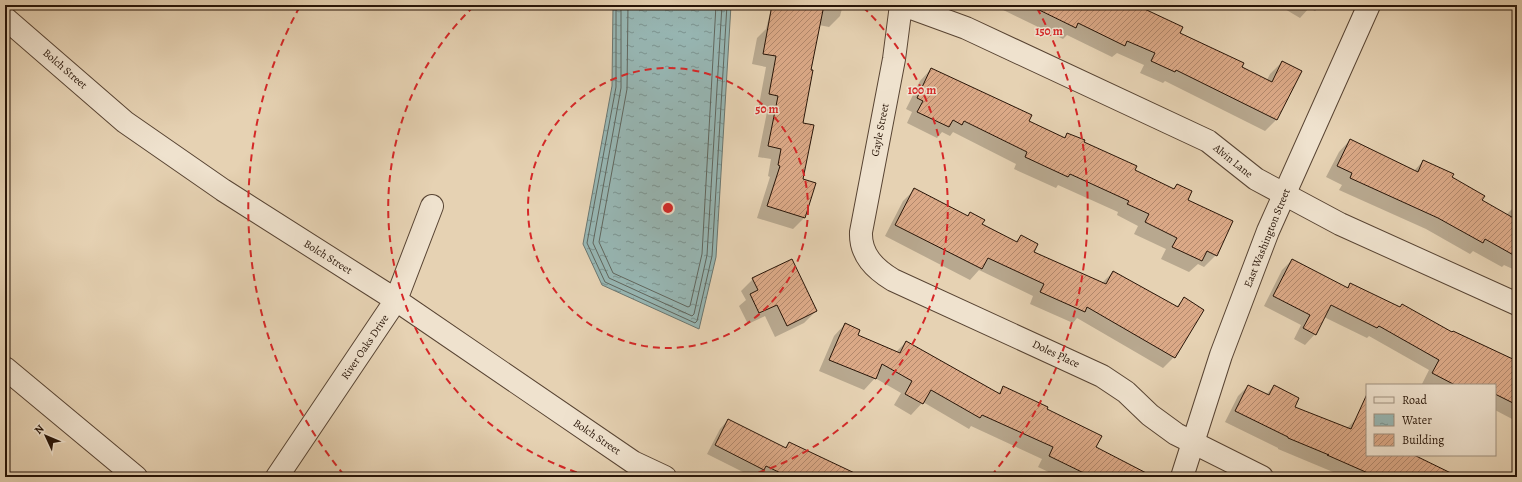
<svg xmlns="http://www.w3.org/2000/svg" width="1522" height="482" font-family="Alegreya,serif">
<style>
.water{fill:url(#water-ripples);stroke:#6b766f}
.shadow{fill:#0003}
.lines{fill:none;stroke-linecap:round;stroke-linejoin:round}
.shore{stroke:#60665e;stroke-width:1}
.building{fill:url(#building-hatch);stroke:#281508}
.minor-casing{stroke:#584433;stroke-width:24}
.tertiary-casing{stroke:#584433;stroke-width:24}
.minor{stroke:#efe2ce;stroke-width:22}
.tertiary{stroke:#efe2ce;stroke-width:22}
.ring{fill:none;stroke:#d62828;stroke-width:2;stroke-dasharray:7 5}
.labels{text-anchor:middle;dominant-baseline:central;stroke-width:3;stroke-linejoin:round;paint-order:stroke}
.street-label{font-size:11px;fill:#281508;stroke:#efe2ce}
.centre{fill:#d62828;stroke:#efe2ce;stroke-width:2}
.ring-label{font-size:12px;text-anchor:middle;font-weight:bold;fill:#d62828;stroke:#efe2ce;stroke-width:3;stroke-linejoin:round;paint-order:stroke}
</style>
<defs>
<pattern id="water-ripples" width="26" height="14" patternUnits="userSpaceOnUse"><rect width="26" height="14" fill="#97b6b3"/><path d="M2 4q2-2 4 0t4 0M15 11q2-2 4 0t4 0" fill="none" stroke="#7b9390"/></pattern>
<pattern id="building-hatch" width="6" height="6" patternUnits="userSpaceOnUse"><rect width="6" height="6" fill="#dba987"/><path d="M-1 1l2-2M0 6l6-6M5 7l2-2" fill="none" stroke="#b2886c"/></pattern>
</defs>
<rect width="100%" height="100%" fill="#e6d2b3"/>
<filter id="stains"><feTurbulence type="fractalNoise" baseFrequency=".005" numOctaves="4"/><feColorMatrix values="0 0 0 0 .2 0 0 0 0 .09 0 0 0 0 .02 0 0 0 .5 -.17"/></filter>
<radialGradient id="worn" r=".72"><stop offset=".6" stop-color="#630" stop-opacity="0"/><stop offset="1" stop-color="#630" stop-opacity=".3"/></radialGradient>
<path class="water" d="M613,5H731L716,257L699,329L602,285L583,244L612,86Z"/>
<path class="shadow" d="M772,5H843L840,16L829,27L819,25L802,124L804,218L793,229L757,218L770,177L768,176L771,159L758,157L768,107L759,105L766,67L752,64L757,38L766,29Z
M993,5H1144L1142,9L1179,33L1267,80L1270,74L1282,62L1276,120L1265,131L1165,81L1163,83L1140,73L1144,65L1117,53L1112,57L1067,35L1063,39Z
M1278,5H1321L1315,11L1309,8L1300,18Z
M931,69L1027,122L1063,138L1068,134L1134,171L1173,189L1177,185L1216,255L1204,267L1198,264L1189,272L1161,259L1166,249L1134,234L1138,226L1117,215L1118,212L1058,185L1056,188L1014,169L1016,164L953,132L950,136L942,132L937,138L907,123L912,112L906,109L920,81Z
M1350,140L1414,171L1423,161L1451,178L1481,201L1506,215L1517,204V271L1504,265L1502,267L1473,251L1470,254L1426,229L1339,190L1342,185L1326,177L1339,152Z
M914,190L967,217L970,214L981,225L1015,242L1021,237L1033,252L1102,283L1113,272L1176,307L1184,299L1174,357L1163,368L1077,318L1073,323L1030,304L1033,296L979,270L970,280L885,236L903,201Z
M1292,260L1346,288L1351,284L1517,363V417L1514,420L1495,410V385H1425L1422,384L1429,370L1369,336L1367,338L1324,317L1315,334L1305,345L1294,339L1301,325L1264,306L1282,270Z
M753,279L816,311L804,323L775,337L765,316L748,324L739,306L746,300L741,291Z
M845,324L856,336L896,352L906,342L997,394L1004,388L1046,410L1095,448L1145,477H1059L1038,467L1042,459L971,426L969,429L923,402L911,415L894,405L901,393L875,378L864,390L819,371L834,336Z
M1248,386L1266,395L1274,386L1293,407L1347,428L1358,417L1367,421V455H1412L1442,477H1345L1278,449V448L1225,422L1238,396Z
M728,420L784,448L790,443L863,477H762L757,475L753,477L707,454L720,429Z"/>
<g class="lines">
<path class="shore" d="M616,5V87L587,243L605,282L695,323L697,321L712,256L727,5
M621,5V88L593,243L609,278L692,316L694,314L707,255L722,5
M628,5L627,89L599,242L613,273L688,307L690,306L702,254L716,5"/>
</g>
<path class="building" d="M772,5H824L811,70H813L803,123L814,125L803,179L816,183L805,218L767,206L780,166L778,165L781,149L768,146L778,96L769,94L776,56L763,54Z
M1029,5H1136L1183,27L1180,33L1244,63L1242,67L1272,82L1282,61L1302,71L1277,120L1176,70L1175,72L1151,61L1155,53L1127,41L1125,46L1078,23L1076,28Z
M931,68L1032,115L1029,121L1065,138L1067,133L1085,140L1084,142L1137,166L1135,170L1174,189L1177,184L1192,191L1188,200L1233,221L1217,256L1207,251L1202,261L1172,247L1177,238L1145,222L1149,214L1127,204L1129,201L1070,174L1068,177L1025,157L1027,152L964,121L962,125L953,120L949,127L917,112L923,101L917,98Z
M1350,139L1418,172L1423,160L1454,174L1452,177L1485,196L1482,200L1517,220V257L1485,239L1483,243L1438,218L1350,178L1352,173L1337,166Z
M914,188L968,216L970,212L985,220L982,224L1017,242L1021,235L1038,244L1034,252L1106,284L1113,271L1178,307L1184,297L1204,310L1175,358L1087,307L1085,312L1040,292L1044,284L988,258L982,269L895,225Z
M792,259L817,311L787,326L777,305L759,313L750,294L758,290L752,278Z
M1292,259L1348,288L1350,283L1400,307L1402,304L1452,332L1453,331L1517,361V405L1495,394V385H1455L1432,373L1439,360L1379,326L1377,328L1331,305L1316,335L1303,328L1310,315L1273,296Z
M845,323L860,330L858,335L900,353L906,341L1000,394L1003,386L1048,407L1047,409L1102,436L1096,447L1154,477H1092L1049,456L1053,447L982,415L980,418L931,390L923,404L905,394L912,381L882,364L876,379L829,360Z
M1248,385L1269,395L1274,385L1299,398L1295,407L1351,429L1367,394V455H1414L1459,477H1377L1327,455H1329L1288,438V437L1235,411Z
M728,419L786,448L789,442L863,477H789L766,466L764,470L715,445Z"/>
<g class="lines">
<defs>
<path id="minor" d="M901,5L894,59L861,232C860,255 875,269 893,280L1102,376L1126,392L1150,415L1176,434L1262,477
M903,5L966,28L1208,141L1256,179L1340,224L1517,304
M5,18L125,122L223,190L396,300L633,462L665,477
M5,368L136,477
M277,477L396,300L432,206"/>
<path id="tertiary" d="M1182,477L1221,355L1268,231L1369,5"/>
</defs>
<use href="#minor" class="minor-casing"/>
<use href="#tertiary" class="tertiary-casing"/>
<use href="#minor" class="minor"/>
<use href="#tertiary" class="tertiary"/>
</g>
<g class="ring">
<circle cx="668" cy="208" r="140"/>
<path d="M588 476A280 280 0 0 1 473 7M863 7A280 280 0 0 1 748 476"/>
<path d="M344 475A420 420 0 0 1 299 8M1037 8A420 420 0 0 1 992 475"/>
</g>
<g class="labels">
<g class="street-label">
<text transform="translate(65 69) rotate(41)">Bolch Street</text>
<text transform="translate(880 130) rotate(-79)">Gayle Street</text>
<text transform="translate(1233 161) rotate(39)">Alvin Lane</text>
<text transform="translate(1267 238) rotate(-68)">East Washington Street</text>
<text transform="translate(328 257) rotate(32)">Bolch Street</text>
<text transform="translate(365 347) rotate(-56)">River Oaks Drive</text>
<text transform="translate(1056 354) rotate(25)">Doles Place</text>
<text transform="translate(597 437) rotate(34)">Bolch Street</text>
</g>
</g>
<circle cx="668" cy="208" r="6" class="centre"/>
<g class="ring-label">
<text x="1049" y="35">150 m</text>
<text x="922" y="94">100 m</text>
<text x="767" y="113">50 m</text>
</g>
<rect width="1522" height="482" fill="none" stroke="#e6d2b3" stroke-width="20"/>
<rect x="6" y="6" width="1510" height="470" fill="none" stroke="#281508" stroke-width="2"/>
<rect x="10" y="10" width="1502" height="462" fill="none" stroke="#281508"/>
<rect x="1366" y="384" width="130" height="72" fill="#efe2ce" stroke="#9f907f"/>
<rect x="1374" y="397" width="20" height="6" fill="#efe2ce" stroke="#9f907f"/>
<text x="1402" y="404" font-size="12" fill="#281508">Road</text>
<rect x="1374" y="414" width="20" height="12" fill="url(#water-ripples)" stroke="#9f907f"/>
<text x="1402" y="424" font-size="12" fill="#281508">Water</text>
<rect x="1374" y="434" width="20" height="12" fill="url(#building-hatch)" stroke="#9f907f"/>
<text x="1402" y="444" font-size="12" fill="#281508">Building</text>
<g transform="translate(46 436) rotate(314)" stroke="#efe2ce" stroke-width="3" paint-order="stroke">
<path d="M0-3L7 15L0 10L-7 15Z" fill="#281508"/>
<text y="-6" font-size="11" font-weight="bold" text-anchor="middle" fill="#281508">N</text>
</g>
<rect width="100%" height="100%" filter="url(#stains)"/>
<rect width="100%" height="100%" fill="url(#worn)"/>
</svg>
